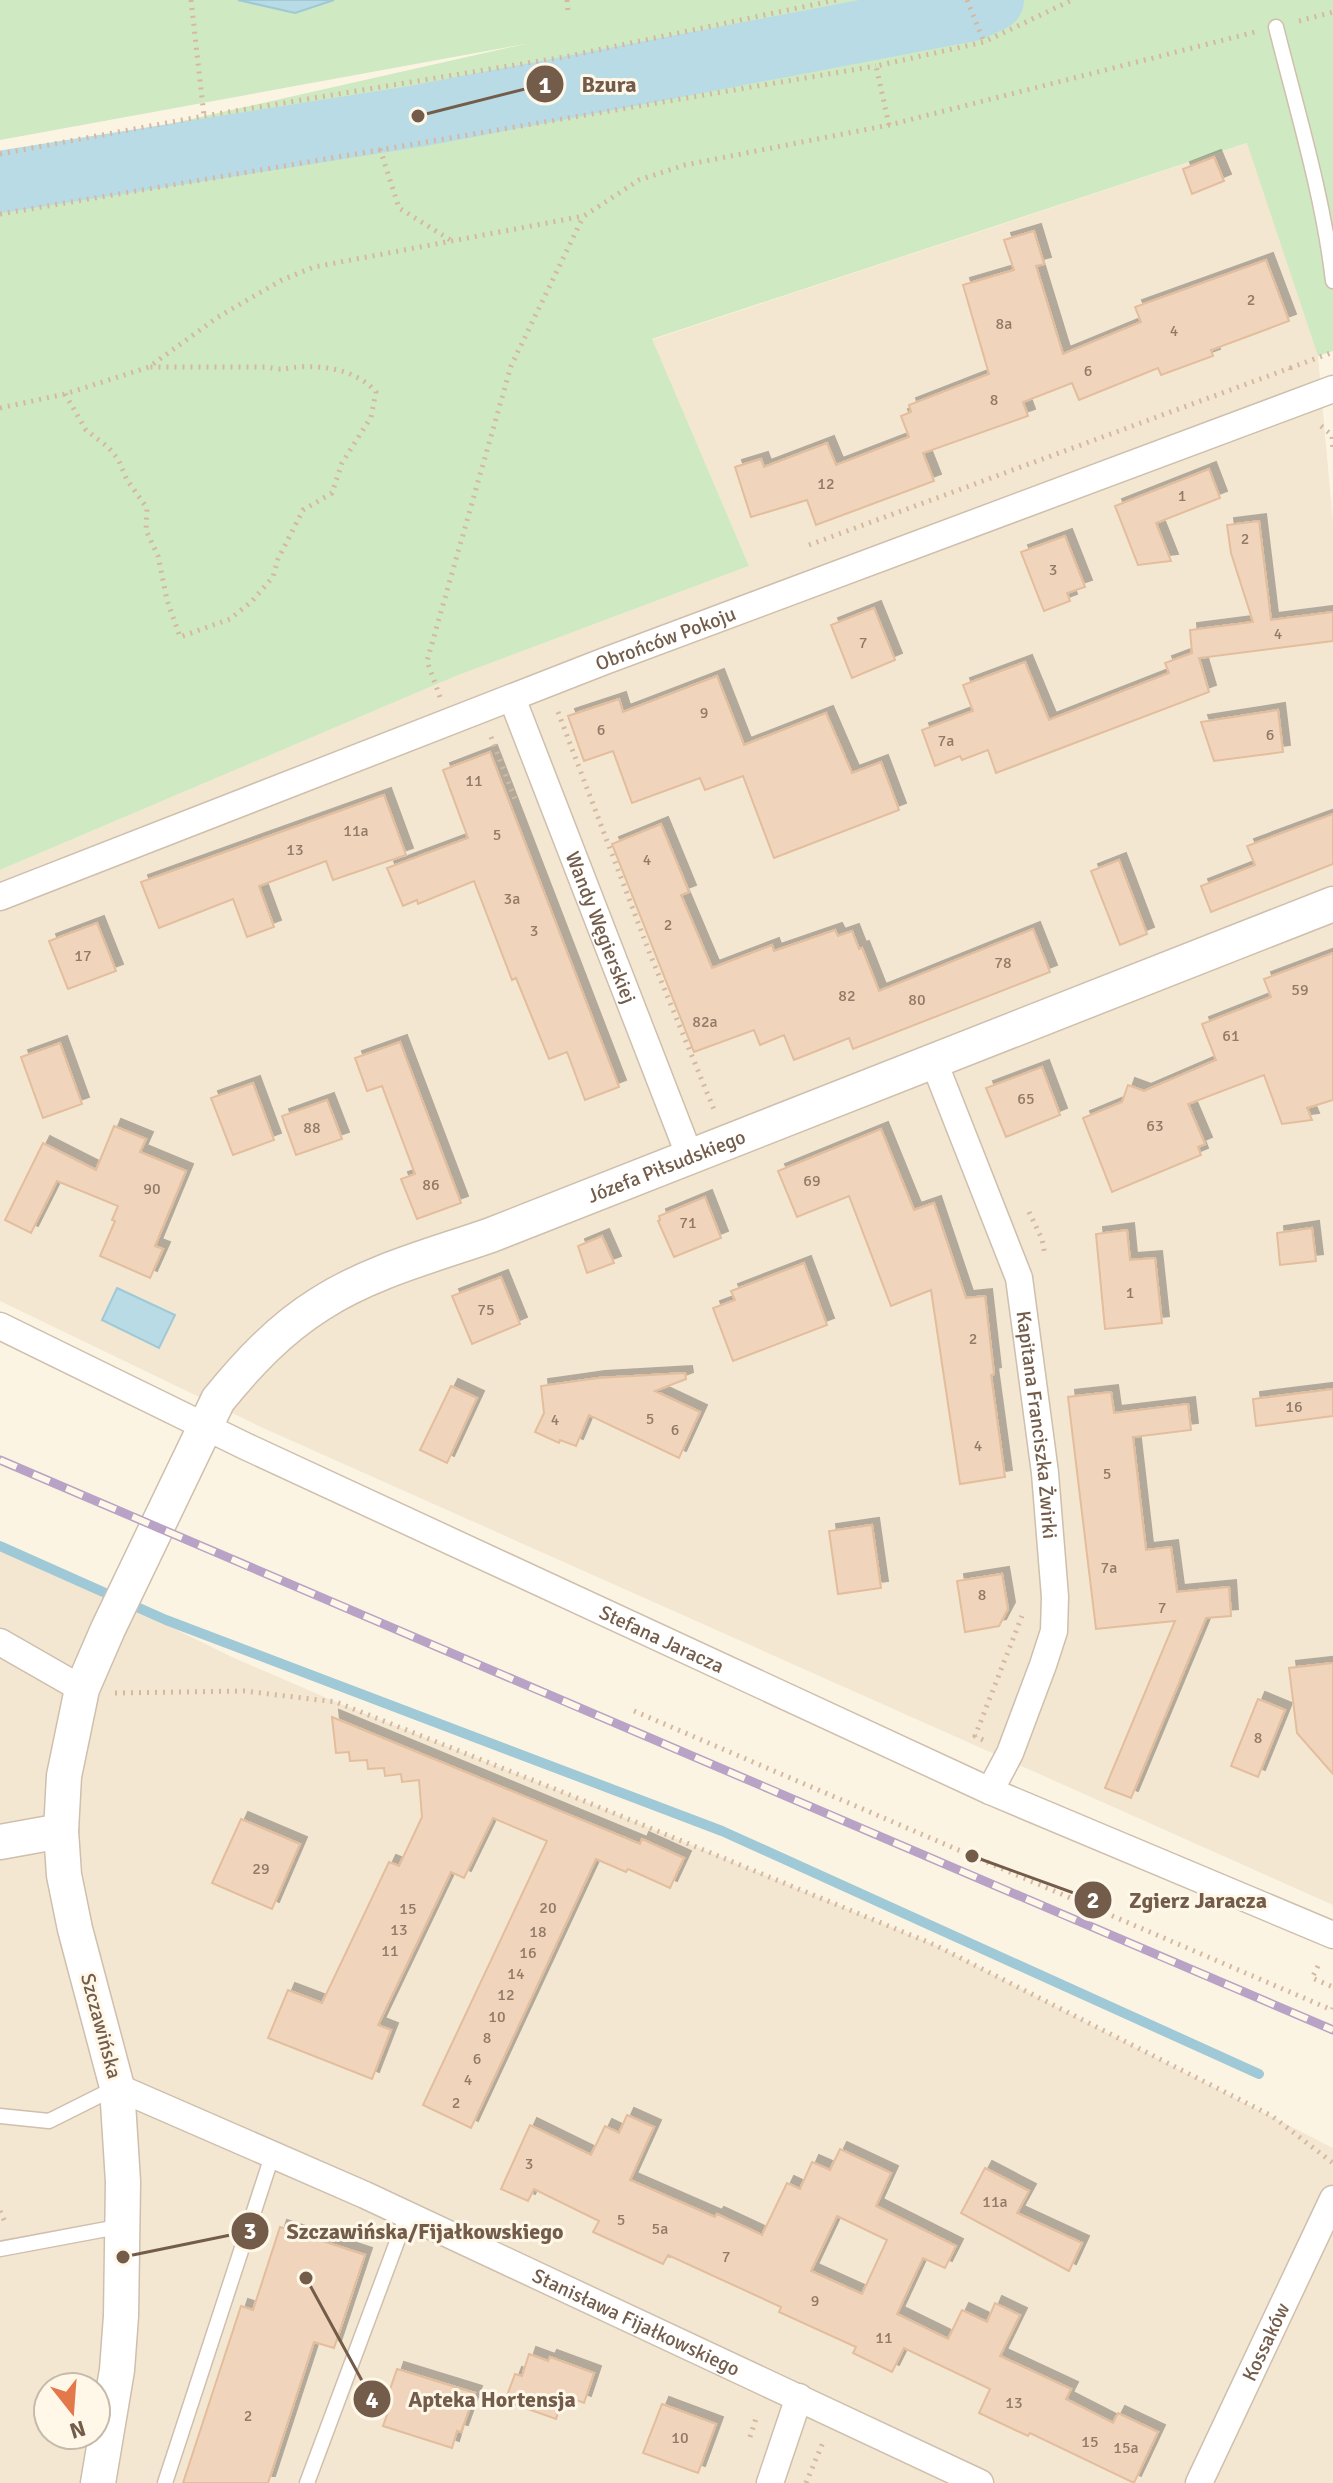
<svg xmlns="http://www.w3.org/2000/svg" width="1333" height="2483" font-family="Signika,sans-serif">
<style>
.residential{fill:#f3e7d2;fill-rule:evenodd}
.green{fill:#cfe9c2}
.water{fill:#b8dbe5;stroke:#9fc9d6;stroke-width:2}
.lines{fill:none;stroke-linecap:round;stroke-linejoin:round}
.stream{stroke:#9fc9d6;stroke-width:10}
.river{stroke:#b8dbe5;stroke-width:62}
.building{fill:#f0d5bc;stroke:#e3bd9c;stroke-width:2;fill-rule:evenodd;filter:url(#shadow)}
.service-casing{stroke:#cfbfad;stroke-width:17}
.minor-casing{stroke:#cfbfad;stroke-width:29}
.tertiary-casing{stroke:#cfbfad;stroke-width:37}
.path{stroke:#d5b89f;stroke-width:5;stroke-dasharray:2 6;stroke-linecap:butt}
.service{stroke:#fff;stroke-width:14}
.minor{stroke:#fff;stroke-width:26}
.tertiary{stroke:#fff;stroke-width:34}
.rail-casing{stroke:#b8a2c5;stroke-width:9}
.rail{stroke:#fff8e9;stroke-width:6;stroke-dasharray:18;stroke-linecap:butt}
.labels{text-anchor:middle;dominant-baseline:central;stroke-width:6;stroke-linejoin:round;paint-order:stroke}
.number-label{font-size:16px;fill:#927a66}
.street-label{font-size:20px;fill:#735c4a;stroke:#fff8e9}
.leader{fill:none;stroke:#735c4a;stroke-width:3}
.callout-dot{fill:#735c4a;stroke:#fff8e9;stroke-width:3}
.mark-label{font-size:24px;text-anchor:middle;font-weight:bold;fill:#fff}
.callout-label{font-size:22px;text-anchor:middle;font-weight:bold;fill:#735c4a;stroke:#fff8e9;stroke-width:6;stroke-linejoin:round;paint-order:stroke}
</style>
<defs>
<filter id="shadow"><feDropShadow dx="7" dy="-7" stdDeviation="0" flood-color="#0004"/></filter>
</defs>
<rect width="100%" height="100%" fill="#fcf4e3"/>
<path class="residential" d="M1248,143L1318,356L1333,523V1905L263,1428L0,1301V870L456,676L749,566L651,340Z
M0,1543L232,1657L336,1702L560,1791L935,1945L1333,2148V2483H0ZM48,2387H96V2435H48Z"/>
<path class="green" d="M0,0H1333V351L1318,356L1247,143L652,339L749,566L456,676L0,870V162L525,44L0,140Z"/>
<path class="water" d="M238,0H334L295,13Z
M117,1288L175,1315L159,1348L102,1320Z"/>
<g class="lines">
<path class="stream" d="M0,1546L166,1620L722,1831L1259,2074"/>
<path class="river" d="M0,182L418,116L972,10L993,0"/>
</g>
<path class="building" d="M1214,157L1224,181L1192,194L1183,169Z
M1034,231L1044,264L1036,266L1063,354L1141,322L1135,307L1266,260L1289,321L1211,350L1213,356L1161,375L1158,368L1079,400L1072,383L1023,402L1028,416L923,453L934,481L816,525L807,500L751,517L735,467L761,459L764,467L827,443L836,465L909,437L901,416L911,412L909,405L989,374L963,285L1014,270L1004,240Z
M1209,469L1220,498L1156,523L1171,561L1138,565L1115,506Z
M1259,521L1271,620L1333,612V641L1199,658L1209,692L996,773L988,750L962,760L960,756L935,766L922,730L973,711L963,685L1025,662L1049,720L1169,673L1165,663L1192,653L1190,630L1253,622L1231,553L1227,525Z
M1065,536L1085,587L1067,593L1070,601L1044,611L1021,552Z
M874,608L895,660L852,678L831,625Z
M717,676L744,745L826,713L852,773L881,762L899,810L774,858L743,776L705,790L700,778L632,803L613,751L584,761L568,716L619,699L623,712Z
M1278,710L1283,752L1214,761L1201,722Z
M490,752L619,1087L585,1100L567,1052L549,1059L516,978L512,980L474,881L418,904L417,900L403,906L387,868L468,838L443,770Z
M384,795L406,855L333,880L326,861L259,886L274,927L247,937L233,899L159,928L141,882Z
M1333,814V864L1211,912L1201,886L1255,865L1247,846Z
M661,824L689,892L681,895L712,968L772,945L774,951L835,930L838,936L852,931L859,949L862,948L879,991L1033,929L1050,972L853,1049L849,1038L794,1060L784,1035L760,1045L754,1030L694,1052L612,844Z
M1119,860L1147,934L1120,945L1091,871Z
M97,923L116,971L68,989L49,941Z
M1333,953V1100L1307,1108L1312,1120L1282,1124L1264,1075L1188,1104L1205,1144L1198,1147L1201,1155L1112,1192L1083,1118L1122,1102L1128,1085L1144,1091L1216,1060L1202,1024L1271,997L1264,979Z
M400,1042L461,1203L417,1219L401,1179L415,1174L382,1086L367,1091L355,1058Z
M60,1043L82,1104L43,1118L21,1057Z
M1042,1067L1060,1115L1006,1137L986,1088Z
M253,1083L274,1140L233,1155L211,1098Z
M327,1100L342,1139L296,1155L282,1116Z
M114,1126L146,1139L140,1152L186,1171L155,1246L163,1249L150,1278L100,1256L115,1221L112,1220L118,1206L57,1181L31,1233L5,1220L43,1143L96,1170Z
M881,1129L914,1210L934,1203L966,1298L985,1296L994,1374L991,1375L1005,1477L960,1484L931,1290L891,1306L849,1196L797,1217L778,1171Z
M705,1197L721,1238L674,1257L658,1221L660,1220L659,1216Z
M1312,1228L1316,1261L1280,1265L1277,1233Z
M1127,1230L1130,1260L1155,1258L1162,1323L1105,1329L1096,1234Z
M602,1236L614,1263L587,1273L578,1246Z
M804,1263L827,1325L733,1361L713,1308L735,1300L731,1291Z
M501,1277L520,1324L472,1344L452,1296Z
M685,1373L686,1379L655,1391L700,1412L679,1458L589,1415L576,1446L560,1440L559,1443L535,1432L544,1413L541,1386L598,1378Z
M451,1386L477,1398L447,1463L420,1450Z
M1333,1389V1416L1256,1426L1253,1399Z
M1111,1392L1114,1413L1188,1404L1191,1430L1133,1437L1146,1550L1171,1547L1177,1592L1229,1587L1231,1616L1206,1618L1131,1798L1105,1788L1175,1621L1096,1629L1068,1397Z
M872,1525L881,1588L838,1594L829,1531Z
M1002,1574L1008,1609L999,1626L965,1632L957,1581Z
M1333,1663V1774L1297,1733L1289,1668Z
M1258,1699L1285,1710L1258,1777L1231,1766Z
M332,1717L640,1844L642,1839L684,1858L670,1888L628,1869L626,1872L596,1859L471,2128L423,2105L547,1841L493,1818L464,1878L451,1872L378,2025L391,2030L372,2079L268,2038L288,1990L322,2003L389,1862L399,1866L422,1817L419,1780L402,1782L401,1774L385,1776L384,1768L368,1769L367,1760L350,1761L349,1752L336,1753Z
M241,1819L300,1844L272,1909L212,1883Z
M627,2115L654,2127L630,2180L715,2217L717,2214L762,2235L787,2183L800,2189L812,2162L830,2170L840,2149L891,2173L876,2206L956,2246L945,2268L923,2258L897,2314L948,2339L962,2310L987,2322L995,2303L1020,2315L1000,2356L1071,2389L1066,2399L1113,2423L1118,2413L1158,2432L1134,2483L1030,2433L1028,2436L979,2413L990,2389L904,2348L892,2372L853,2353L856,2347L779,2312L781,2307L668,2255L663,2264L593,2232L599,2221L534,2189L528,2201L501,2189L530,2125L591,2155L605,2126L619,2133ZM837,2216L887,2240L862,2294L811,2271Z
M985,2168L1029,2191L1017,2213L1082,2243L1069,2271L961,2213Z
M280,2227L365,2255L334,2348L314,2342L268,2483H183L241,2306L253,2310Z
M529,2354L548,2361L550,2357L594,2373L584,2403L564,2395L556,2419L505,2401L515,2374L522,2376Z
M397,2369L475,2393L461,2432L457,2431L452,2448L383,2426L389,2409L384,2407Z
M662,2404L716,2424L698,2473L643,2453Z"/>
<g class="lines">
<defs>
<path id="service" d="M1276,27C1297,111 1323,195 1333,281
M0,2116L49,2121L115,2088
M0,2249L123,2226
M165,2483L273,2153
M307,2483L407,2215"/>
<g id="minor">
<path id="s1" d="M512,698L690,1157"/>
<path id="s2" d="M0,897L605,661L1333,389"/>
<path id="s3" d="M934,1062L1019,1278L1045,1473L1055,1597L1054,1631L1043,1665L1010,1753L990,1791"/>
<path id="s4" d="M0,1326L245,1446L990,1791L1333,1935"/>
<path d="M0,1642L82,1689"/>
<path id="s5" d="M117,2087L365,2195L980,2483"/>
<path d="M770,2483L799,2397"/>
<path id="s6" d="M1199,2483L1333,2199"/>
</g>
<g id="tertiary">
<path d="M0,1842L61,1831"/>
<path id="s7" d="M98,2483L117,2370L121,2316L123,2182L117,2087L75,1929L64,1875L61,1831L64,1776L82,1689L108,1629L218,1400C248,1363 280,1329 320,1304C371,1271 434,1255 491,1235L1333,904"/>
</g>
</defs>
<use href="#service" class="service-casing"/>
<use href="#minor" class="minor-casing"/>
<use href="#tertiary" class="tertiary-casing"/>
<path class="path" d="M191,0L204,116
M567,0L568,12
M967,0L984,42
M1299,21L1333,12
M889,125L876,66L984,42L1072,0
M380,149L399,208L452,241
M0,154L204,116L564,57L836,0
M0,214L876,66
M1290,368L1333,352
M65,394L86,430L108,447L118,459L127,480L147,508L146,530L158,556L167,600L180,637L230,619L252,601L273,577L278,559L303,510L332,493L342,463L371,417L376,392C358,371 326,365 299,367C284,368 284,371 267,367H150
M0,408L65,394L149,367L218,317L282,280L314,267L584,216L639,180L685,165L889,125L1255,32
M1321,426L1332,435L1333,452
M809,545L1290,368L1292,373
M440,697L427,661L511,366L583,217
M558,712L650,954L715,1112
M491,737L516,802
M1029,1212L1042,1239L1045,1255
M115,1693L244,1691L336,1702L560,1791L935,1945L1272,2116L1333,2163
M634,1711L1332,2010L1333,2008
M983,1740L975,1736L1022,1616
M1318,1966L1312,1978L1333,1987
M0,2211L6,2224
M750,2437L757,2415
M806,2483L824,2440"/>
<use href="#service" class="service"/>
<use href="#minor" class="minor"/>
<use href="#tertiary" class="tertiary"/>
<defs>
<path id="rail" d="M0,1460L1333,2030"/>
</defs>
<use href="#rail" class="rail-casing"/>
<use href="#rail" class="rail"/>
</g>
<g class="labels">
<g class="number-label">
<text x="1251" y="300">2</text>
<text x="1004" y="324">8a</text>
<text x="1174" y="331">4</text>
<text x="1088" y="371">6</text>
<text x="994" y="400">8</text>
<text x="826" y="484">12</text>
<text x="1182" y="496">1</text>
<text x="1245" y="539">2</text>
<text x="1053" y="570">3</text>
<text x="1278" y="634">4</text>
<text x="863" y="643">7</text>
<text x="704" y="713">9</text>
<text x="601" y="730">6</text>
<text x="1270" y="735">6</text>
<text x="946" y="741">7a</text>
<text x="474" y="781">11</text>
<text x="356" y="831">11a</text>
<text x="497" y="835">5</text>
<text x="295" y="850">13</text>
<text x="647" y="860">4</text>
<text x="512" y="899">3a</text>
<text x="668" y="925">2</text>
<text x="534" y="931">3</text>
<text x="83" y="956">17</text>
<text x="1003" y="963">78</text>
<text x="1300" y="990">59</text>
<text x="847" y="996">82</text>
<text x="917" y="1000">80</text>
<text x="705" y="1022">82a</text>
<text x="1231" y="1036">61</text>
<text x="1026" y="1099">65</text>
<text x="1155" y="1126">63</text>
<text x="312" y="1128">88</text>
<text x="812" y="1181">69</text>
<text x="431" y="1185">86</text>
<text x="152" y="1189">90</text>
<text x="688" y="1223">71</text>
<text x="1130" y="1293">1</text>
<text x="486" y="1310">75</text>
<text x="973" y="1339">2</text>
<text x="1294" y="1407">16</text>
<text x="650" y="1419">5</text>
<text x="555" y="1420">4</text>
<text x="675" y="1430">6</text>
<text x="978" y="1446">4</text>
<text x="1107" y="1474">5</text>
<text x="1109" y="1568">7a</text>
<text x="982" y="1595">8</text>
<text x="1162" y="1608">7</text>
<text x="1258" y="1738">8</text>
<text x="261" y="1869">29</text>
<text x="548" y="1908">20</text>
<text x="408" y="1909">15</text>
<text x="399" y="1930">13</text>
<text x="538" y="1932">18</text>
<text x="390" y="1951">11</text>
<text x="528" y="1953">16</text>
<text x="516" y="1974">14</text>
<text x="506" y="1995">12</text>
<text x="497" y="2017">10</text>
<text x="487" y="2038">8</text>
<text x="477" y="2059">6</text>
<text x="468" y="2080">4</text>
<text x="456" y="2103">2</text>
<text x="529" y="2164">3</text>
<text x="995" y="2202">11a</text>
<text x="621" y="2220">5</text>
<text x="660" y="2229">5a</text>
<text x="726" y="2257">7</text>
<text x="815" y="2301">9</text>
<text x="884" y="2338">11</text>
<text x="1014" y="2403">13</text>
<text x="248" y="2416">2</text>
<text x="680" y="2438">10</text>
<text x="1090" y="2442">15</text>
<text x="1126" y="2448">15a</text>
</g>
<g class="street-label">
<text stroke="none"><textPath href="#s2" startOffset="714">Obrońców Pokoju</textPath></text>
<text stroke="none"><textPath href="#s1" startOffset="246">Wandy Węgierskiej</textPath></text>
<text stroke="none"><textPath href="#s7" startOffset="1638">Józefa Piłsudskiego</textPath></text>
<text stroke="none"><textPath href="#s3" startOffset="380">Kapitana Franciszka Żwirki</textPath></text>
<text stroke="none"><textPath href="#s4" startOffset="732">Stefana Jaracza</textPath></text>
<text transform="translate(101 2026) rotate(75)">Szczawińska</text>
<text stroke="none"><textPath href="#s5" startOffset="570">Stanisława Fijałkowskiego</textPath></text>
<text stroke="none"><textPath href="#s6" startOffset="156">Kossaków</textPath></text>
</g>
</g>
<path class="leader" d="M418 116L545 84M972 1856L1093 1900M123 2257L250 2231M306 2278L372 2399"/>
<g class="callout-dot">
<circle cx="418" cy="116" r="8"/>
<circle cx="972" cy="1856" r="8"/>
<circle cx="123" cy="2257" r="8"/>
<circle cx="306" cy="2278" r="8"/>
<circle cx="545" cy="84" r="20"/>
<circle cx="1093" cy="1900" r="20"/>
<circle cx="250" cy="2231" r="20"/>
<circle cx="372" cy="2399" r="20"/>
</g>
<g class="mark-label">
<text x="545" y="93">1</text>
<text x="1093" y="1908">2</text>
<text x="250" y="2239">3</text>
<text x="372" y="2408">4</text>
</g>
<g class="callout-label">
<text x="609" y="92">Bzura</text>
<text x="1198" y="1908">Zgierz Jaracza</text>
<text x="425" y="2239">Szczawińska/Fijałkowskiego</text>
<text x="492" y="2407">Apteka Hortensja</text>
</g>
<g transform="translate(72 2411) rotate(163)"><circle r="38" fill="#fff8e9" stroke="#c7baa9" stroke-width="2"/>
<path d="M0-6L14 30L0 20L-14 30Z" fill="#e3794b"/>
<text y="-12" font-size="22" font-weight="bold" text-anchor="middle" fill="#735c4a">N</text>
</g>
</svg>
